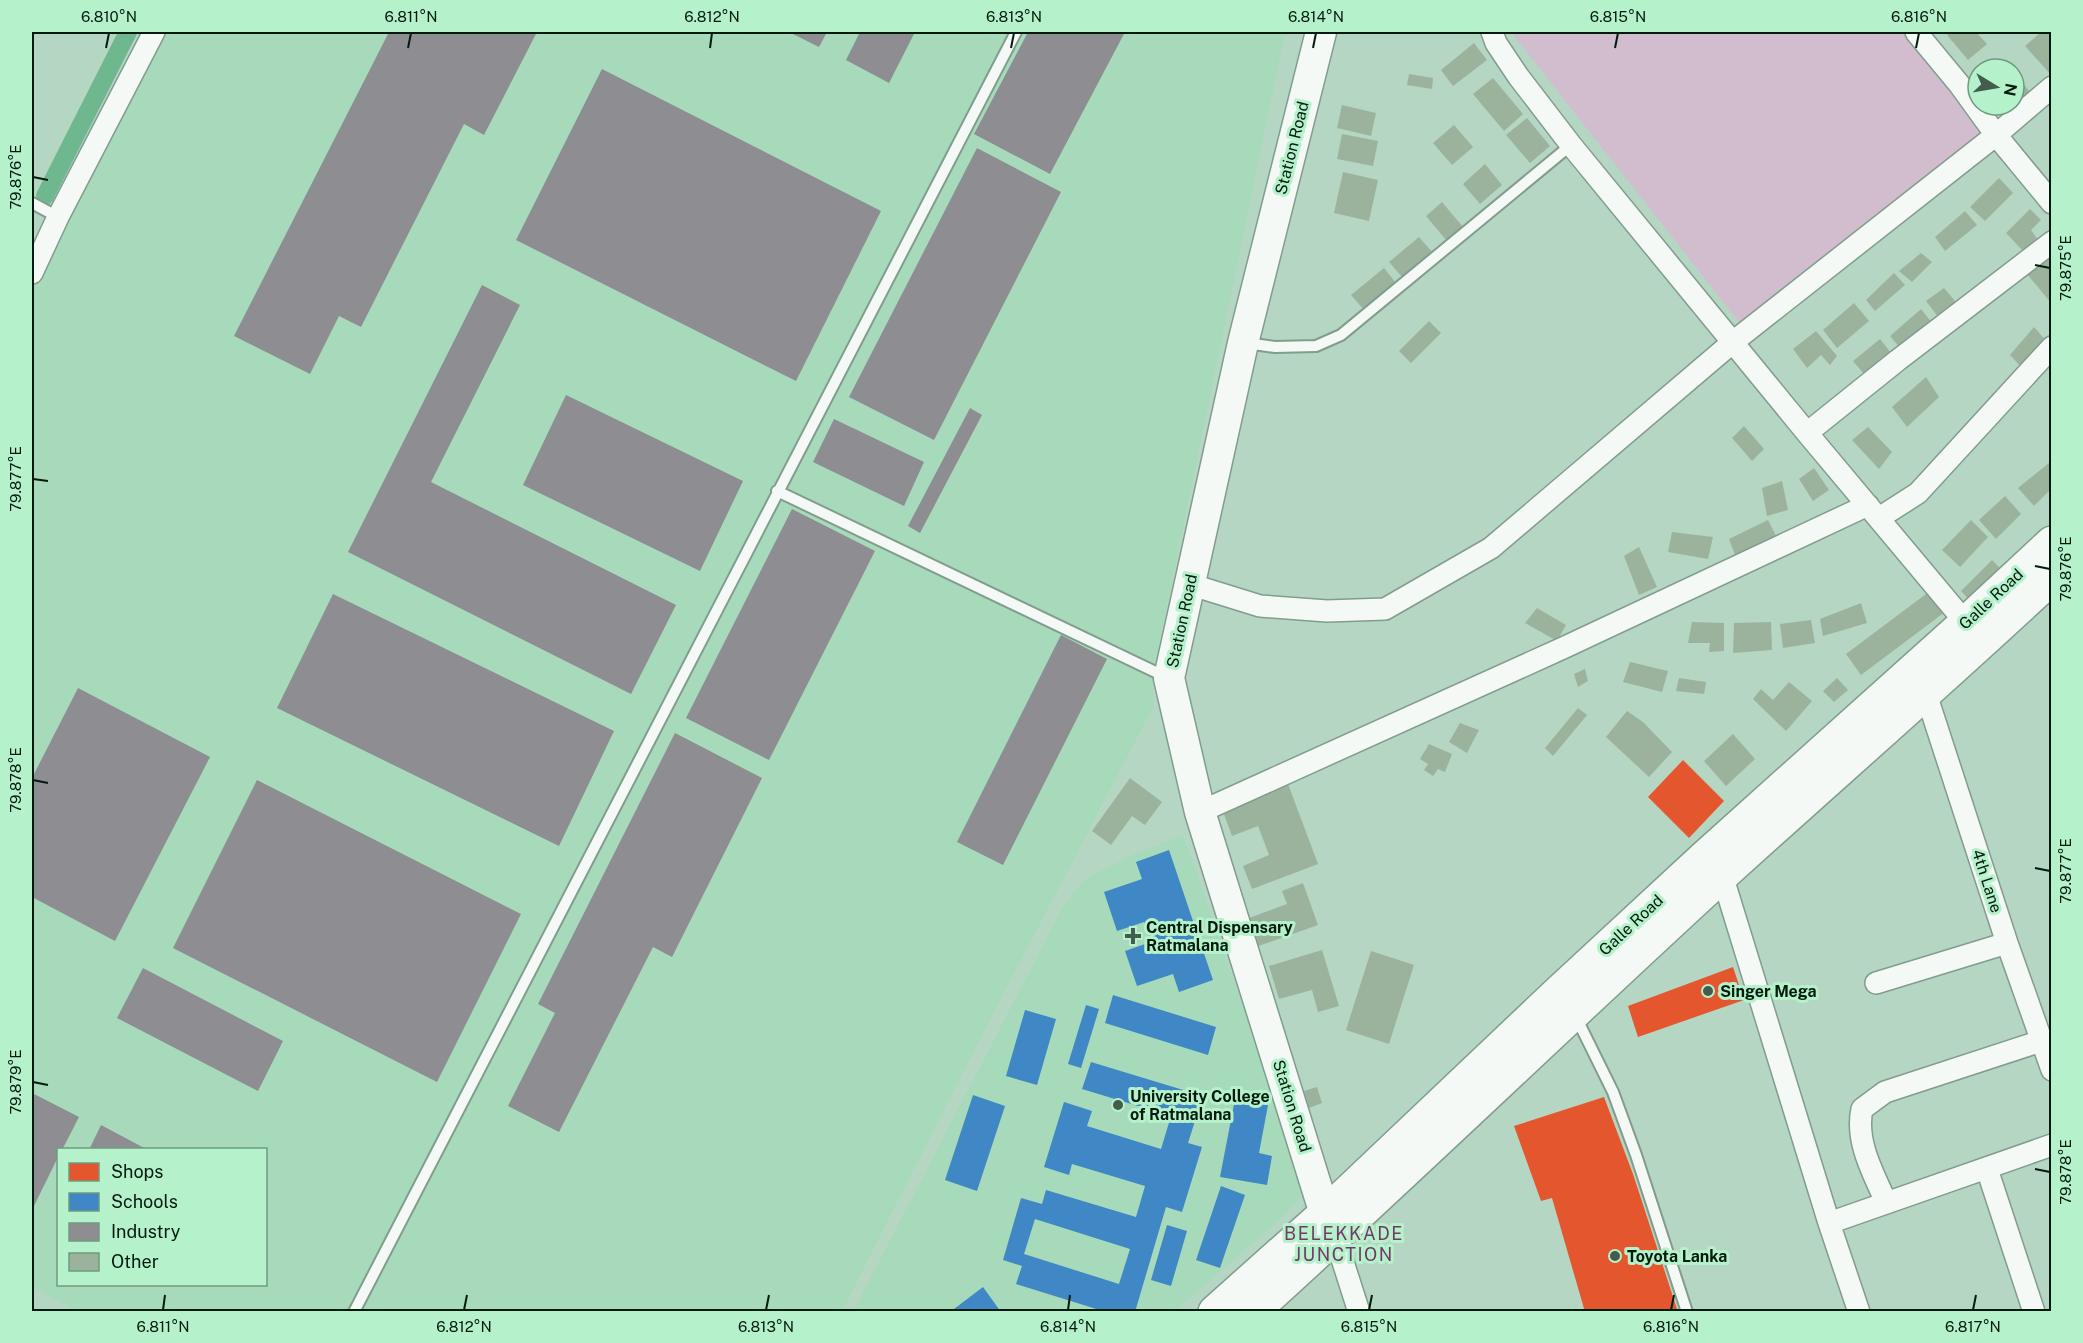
<svg xmlns="http://www.w3.org/2000/svg" width="2083" height="1343" font-family="'Public Sans',sans-serif">
<style>
.built{fill:#a6daba;fill-rule:evenodd}
.green{fill:#d1bdce}
.shops{fill:#e4572e}
.schools{fill:#3f88c5;fill-rule:evenodd}
.industry{fill:#8d8d92}
.lines{fill:none;stroke-linecap:round;stroke-linejoin:round}
.canal{stroke:#6fb78e;stroke-width:18}
.building{fill:#9bb39d}
.lane-casing{stroke:#829c8d;stroke-width:14}
.street-casing{stroke:#829c8d;stroke-width:24}
.secondary-casing{stroke:#829c8d;stroke-width:33}
.highway-casing{stroke:#829c8d;stroke-width:36}
.lane{stroke:#f4f9f6;stroke-width:10}
.street{stroke:#f4f9f6;stroke-width:21}
.secondary{stroke:#f4f9f6;stroke-width:30}
.highway{stroke:#f4f9f6;stroke-width:33}
.ticks{fill:none;stroke:#041b0e;stroke-width:2}
.poi-dot{fill:#425c4d;stroke:#b5f1cb;stroke-width:2}
.labels{text-anchor:middle;dominant-baseline:central;stroke-width:6;stroke-linejoin:round;paint-order:stroke}
.street-label{font-size:16px;fill:#041b0e;stroke:#b5f1cb}
.poi-label{font-size:16px;font-weight:bold;fill:#041b0e;stroke:#b5f1cb;text-anchor:start}
.neighbourhood-label{font-size:18px;letter-spacing:1.5px;fill:#723965;stroke:#b5f1cb}
.neatline{fill:none;stroke:#041b0e;stroke-width:2}
.ticks-label{font-size:15px;text-anchor:middle;fill:#041b0e}
</style>
<rect width="100%" height="100%" fill="#b5d6c2"/>
<path class="built" d="M154,32H1285L1153,672L1154,705L974,1050L842,1311L79,1312L32,1287V270ZM58,1150H266V1284H58Z
M1183,835L1303,1180L1300,1197L1290,1210L1175,1311L853,1312L1062,909L1084,880L1130,856Z"/>
<path class="green" d="M1511,32H1902L1987,135L1739,322Z"/>
<path class="shops" d="M1683,760L1724,801L1689,838L1648,797Z
M1733,967L1744,1000L1638,1037L1628,1006Z
M1604,1097L1633,1174L1678,1312H1585L1552,1198L1541,1201L1514,1126Z"/>
<path class="schools" d="M1169,850L1213,980L1179,992L1173,974L1137,986L1125,951L1151,942L1144,922L1117,931L1104,892L1142,879L1136,862Z
M1113,995L1216,1027L1208,1055L1105,1023Z
M1086,1005L1099,1009L1081,1068L1068,1064Z
M1025,1010L1056,1019L1037,1085L1006,1076Z
M1091,1062L1203,1096L1188,1143L1202,1147L1182,1212L1166,1207L1135,1312H1106L1016,1284L1022,1266L1003,1260L1021,1198L1042,1204L1046,1190L1136,1217L1145,1186L1072,1164L1069,1175L1044,1167L1064,1102L1092,1111L1087,1126L1161,1149L1171,1116L1082,1089ZM1035,1219L1130,1249L1119,1284L1024,1254Z
M973,1095L1005,1106L977,1191L945,1180Z
M1235,1099L1268,1105L1259,1153L1272,1156L1267,1185L1220,1177Z
M1221,1186L1245,1195L1220,1268L1196,1260Z
M1167,1225L1187,1231L1171,1286L1151,1280Z
M983,1287L1001,1312H950Z"/>
<path class="industry" d="M389,32H537L484,135L464,124L361,327L339,316L310,374L234,336Z
M789,32H827L819,47Z
M860,32H915L889,83L846,60Z
M1028,32H1125L1050,174L974,134Z
M602,69L881,211L796,381L516,240Z
M977,148L1061,192L934,440L849,397Z
M482,285L520,305L431,482L676,605L631,694L348,552Z
M566,395L743,481L700,571L523,485Z
M970,408L982,415L920,533L908,526Z
M834,419L924,462L904,506L813,462Z
M792,509L875,551L769,760L686,718Z
M333,594L614,731L559,846L277,708Z
M1061,635L1107,659L1003,865L957,842Z
M78,688L210,757L115,941L32,897V778Z
M675,733L762,778L672,957L653,947L559,1132L508,1106L555,1013L538,1004Z
M257,780L521,914L437,1082L173,948Z
M143,968L283,1041L258,1091L117,1018Z
M34,1094L79,1117L62,1150H58V1157L32,1210V1098Z
M101,1125L148,1150H89Z"/>
<g class="lines">
<path class="canal" d="M45,196L128,32"/>
</g>
<path class="building" d="M1951,32H1976L1987,44L1968,60L1947,35Z
M2041,32H2048L2052,36V76L2025,46Z
M1474,43L1487,60L1453,86L1441,70Z
M2014,72L2033,96L2016,110L2012,105H2014Z
M1409,74L1433,78L1432,89L1407,85Z
M1493,78L1523,114L1504,131L1473,94Z
M1342,105L1376,113L1371,136L1337,128Z
M1527,118L1550,146L1530,163L1506,135Z
M1454,125L1473,147L1452,165L1433,143Z
M1342,134L1378,141L1373,166L1337,159Z
M1485,164L1502,185L1480,204L1463,184Z
M1343,172L1378,180L1369,221L1334,213Z
M1999,178L2013,193L1985,221L1970,207Z
M1442,202L1463,227L1447,241L1426,216Z
M2030,209L2041,220L2031,230L2040,243L2026,254L2006,233Z
M1965,211L1977,225L1945,251L1935,237Z
M1419,237L1433,253L1403,278L1389,262Z
M2052,252V304L2027,274Z
M1921,253L1932,262L1912,282L1899,271Z
M1384,268L1396,283L1364,310L1351,295Z
M1894,273L1905,285L1875,311L1866,300Z
M1944,288L1961,308L1942,322L1926,301Z
M1854,303L1869,321L1837,348L1823,330Z
M1921,309L1932,323L1900,348L1890,336Z
M1429,321L1441,333L1411,363L1399,351Z
M2034,327L2048,343L2024,370L2010,355Z
M1816,331L1837,356L1830,365L1821,355L1807,368L1793,349Z
M1880,339L1891,353L1864,374L1853,361Z
M1926,377L1939,397L1907,427L1892,407Z
M1744,426L1764,449L1752,461L1732,438Z
M1868,427L1892,452L1879,469L1852,440Z
M2049,463L2052,466V488L2034,506L2018,488Z
M1814,468L1829,490L1813,501L1799,479Z
M1782,481L1788,510L1767,516L1762,488Z
M2005,496L2021,514L1996,539L1979,520Z
M1768,520L1776,536L1735,555L1729,539Z
M1971,520L1988,537L1960,567L1942,550Z
M1672,532L1713,537L1708,559L1668,552Z
M1639,547L1657,587L1639,595L1624,556Z
M1992,560L2004,572L1972,603L1961,591Z
M1930,591L1945,612L1861,675L1846,654Z
M1861,603L1867,623L1823,636L1820,619Z
M1537,608L1566,625L1557,641L1525,623Z
M1811,620L1815,643L1783,648L1780,624Z
M1692,622L1724,623V651L1709,652L1710,643H1688Z
M1771,622L1772,650L1733,653L1734,623Z
M1630,662L1668,671L1662,692L1623,682Z
M1585,669L1588,681L1578,687L1574,674Z
M1679,678L1706,682L1704,694L1676,691Z
M1837,678L1848,690L1834,702L1823,691Z
M1789,682L1812,701L1786,731L1753,699L1761,689L1773,700Z
M1578,708L1587,715L1553,756L1545,748Z
M1627,711L1643,722L1672,752L1649,777L1606,737Z
M1460,723L1479,730L1467,753L1449,742Z
M1733,734L1755,759L1726,786L1704,761Z
M1429,744L1452,754L1445,772L1438,769L1433,776L1424,770L1428,764L1420,759Z
M1130,778L1162,802L1145,825L1132,816L1111,845L1092,831Z
M1288,784L1318,864L1252,889L1243,866L1269,855L1258,826L1232,836L1222,809Z
M1303,883L1318,925L1253,948L1244,920L1287,904L1282,891Z
M1322,950L1339,1006L1318,1012L1312,990L1279,999L1269,966Z
M1371,951L1414,965L1389,1044L1346,1030Z
M1317,1087L1322,1103L1309,1108L1304,1091Z"/>
<g class="lines">
<defs>
<path id="lane" d="M32,203L58,217
M1246,343L1275,347L1316,346L1341,335L1571,145
M777,491L1166,677
M1575,1015L1613,1092L1636,1155L1687,1312
M354,1312L1016,32"/>
<path id="street" d="M1492,32L1496,43L1518,76L1571,145L1807,433L1966,623
M1916,32L1959,84L1996,135L2052,203
M32,273L58,217L154,32
M1807,433L1898,360L2052,242
M1879,518L1918,493L2052,347
M1189,584L1260,606L1327,611L1385,609L1491,548L1733,342L1996,135L2052,87
M1925,691L2007,943L2052,1070
M1200,812L1563,648L1868,505
M1722,875L1829,1223L1859,1312
M1876,983L2007,943
M1987,1169L2034,1312
M1886,1202C1873,1173 1855,1141 1862,1109L1885,1092L2041,1041
M1829,1223L2052,1145
M1335,1237L1359,1312"/>
<path id="secondary" d="M1321,32L1243,343L1169,678L1200,812L1325,1214L1334,1235"/>
<path id="highway" d="M1215,1312L1325,1214L1557,994L1705,857L1966,623L2052,543
M1252,1312C1410,1169 1563,1021 1720,877C1830,777 1943,679 2052,577"/>
</defs>
<use href="#lane" class="lane-casing"/>
<use href="#street" class="street-casing"/>
<use href="#secondary" class="secondary-casing"/>
<use href="#highway" class="highway-casing"/>
<use href="#lane" class="lane"/>
<use href="#street" class="street"/>
<use href="#secondary" class="secondary"/>
<use href="#highway" class="highway"/>
</g>
<path class="ticks" d="M106,48L109,33M408,48L411,33M710,48L712,33M1011,48L1014,33M1313,48L1316,33M1615,48L1618,33M1916,48L1919,33M33,177L48,180M2035,265L2050,268M33,479L48,481M2035,566L2050,569M33,780L48,783M2035,868L2050,871M33,1082L48,1085M2035,1169L2050,1172M163,1310L165,1295M464,1310L467,1295M766,1310L769,1295M1068,1310L1070,1295M1369,1310L1372,1295M1671,1310L1674,1295M1973,1310L1976,1295"/>
<g class="poi-dot">
<path d="M1130 927h6v6h6v6h-6v6h-6v-6h-6v-6h6z"/>
<circle cx="1708" cy="991" r="6"/>
<circle cx="1118" cy="1105" r="6"/>
<circle cx="1615" cy="1256" r="6"/>
</g>
<g class="labels">
<g class="street-label">
<text transform="translate(1292 148) rotate(-76)">Station Road</text>
<text transform="translate(1991 599) rotate(-43)">Galle Road</text>
<text transform="translate(1182 621) rotate(-78)">Station Road</text>
<text transform="translate(1987 881) rotate(72)">4th Lane</text>
<text transform="translate(1631 925) rotate(-43)">Galle Road</text>
<text transform="translate(1292 1106) rotate(73)">Station Road</text>
</g>
<g class="poi-label">
<text x="1146" y="927">Central Dispensary<tspan x="1146" dy="18">Ratmalana</tspan></text>
<text x="1720" y="991">Singer Mega</text>
<text x="1130" y="1096">University College<tspan x="1130" dy="18">of Ratmalana</tspan></text>
<text x="1627" y="1256">Toyota Lanka</text>
</g>
<g class="neighbourhood-label">
<text x="1344" y="1233">BELEKKADE<tspan x="1344" dy="21">JUNCTION</tspan></text>
</g>
</g>
<rect width="2083" height="1343" fill="none" stroke="#b5f1cb" stroke-width="66"/>
<rect x="57" y="1148" width="210" height="138" fill="#b5f1cb" stroke="#6e9b7f" stroke-width="1.5"/>
<rect x="69" y="1163" width="30" height="18" fill="#e4572e" stroke="#6e9b7f" stroke-width="1.5"/>
<text x="111" y="1178" font-size="18" fill="#041b0e">Shops</text>
<rect x="69" y="1193" width="30" height="18" fill="#3f88c5" stroke="#6e9b7f" stroke-width="1.5"/>
<text x="111" y="1208" font-size="18" fill="#041b0e">Schools</text>
<rect x="69" y="1223" width="30" height="18" fill="#8d8d92" stroke="#6e9b7f" stroke-width="1.5"/>
<text x="111" y="1238" font-size="18" fill="#041b0e">Industry</text>
<rect x="69" y="1253" width="30" height="18" fill="#9bb39d" stroke="#6e9b7f" stroke-width="1.5"/>
<text x="111" y="1268" font-size="18" fill="#041b0e">Other</text>
<g transform="translate(1996 87) rotate(101)"><circle r="28" fill="#b5f1cb" stroke="#6e9b7f" stroke-width="1.5"/>
<path d="M0-4.5L10 22L0 15L-10 22Z" fill="#425c4d"/>
<text y="-9" font-size="16" font-weight="bold" text-anchor="middle" fill="#041b0e">N</text>
</g>
<rect x="33" y="33" width="2017" height="1277" class="neatline"/>
<g class="ticks-label">
<text x="109" y="22">6.810°N</text>
<text x="411" y="22">6.811°N</text>
<text x="712" y="22">6.812°N</text>
<text x="1014" y="22">6.813°N</text>
<text x="1316" y="22">6.814°N</text>
<text x="1618" y="22">6.815°N</text>
<text x="1919" y="22">6.816°N</text>
<text transform="translate(16 177) rotate(-90)" y="5">79.876°E</text>
<text transform="translate(2066 268) rotate(-90)" y="5">79.875°E</text>
<text transform="translate(16 479) rotate(-90)" y="5">79.877°E</text>
<text transform="translate(2066 569) rotate(-90)" y="5">79.876°E</text>
<text transform="translate(16 780) rotate(-90)" y="5">79.878°E</text>
<text transform="translate(2066 871) rotate(-90)" y="5">79.877°E</text>
<text transform="translate(16 1082) rotate(-90)" y="5">79.879°E</text>
<text transform="translate(2066 1172) rotate(-90)" y="5">79.878°E</text>
<text x="163" y="1332">6.811°N</text>
<text x="464" y="1332">6.812°N</text>
<text x="766" y="1332">6.813°N</text>
<text x="1068" y="1332">6.814°N</text>
<text x="1369" y="1332">6.815°N</text>
<text x="1671" y="1332">6.816°N</text>
<text x="1973" y="1332">6.817°N</text>
</g>
</svg>
